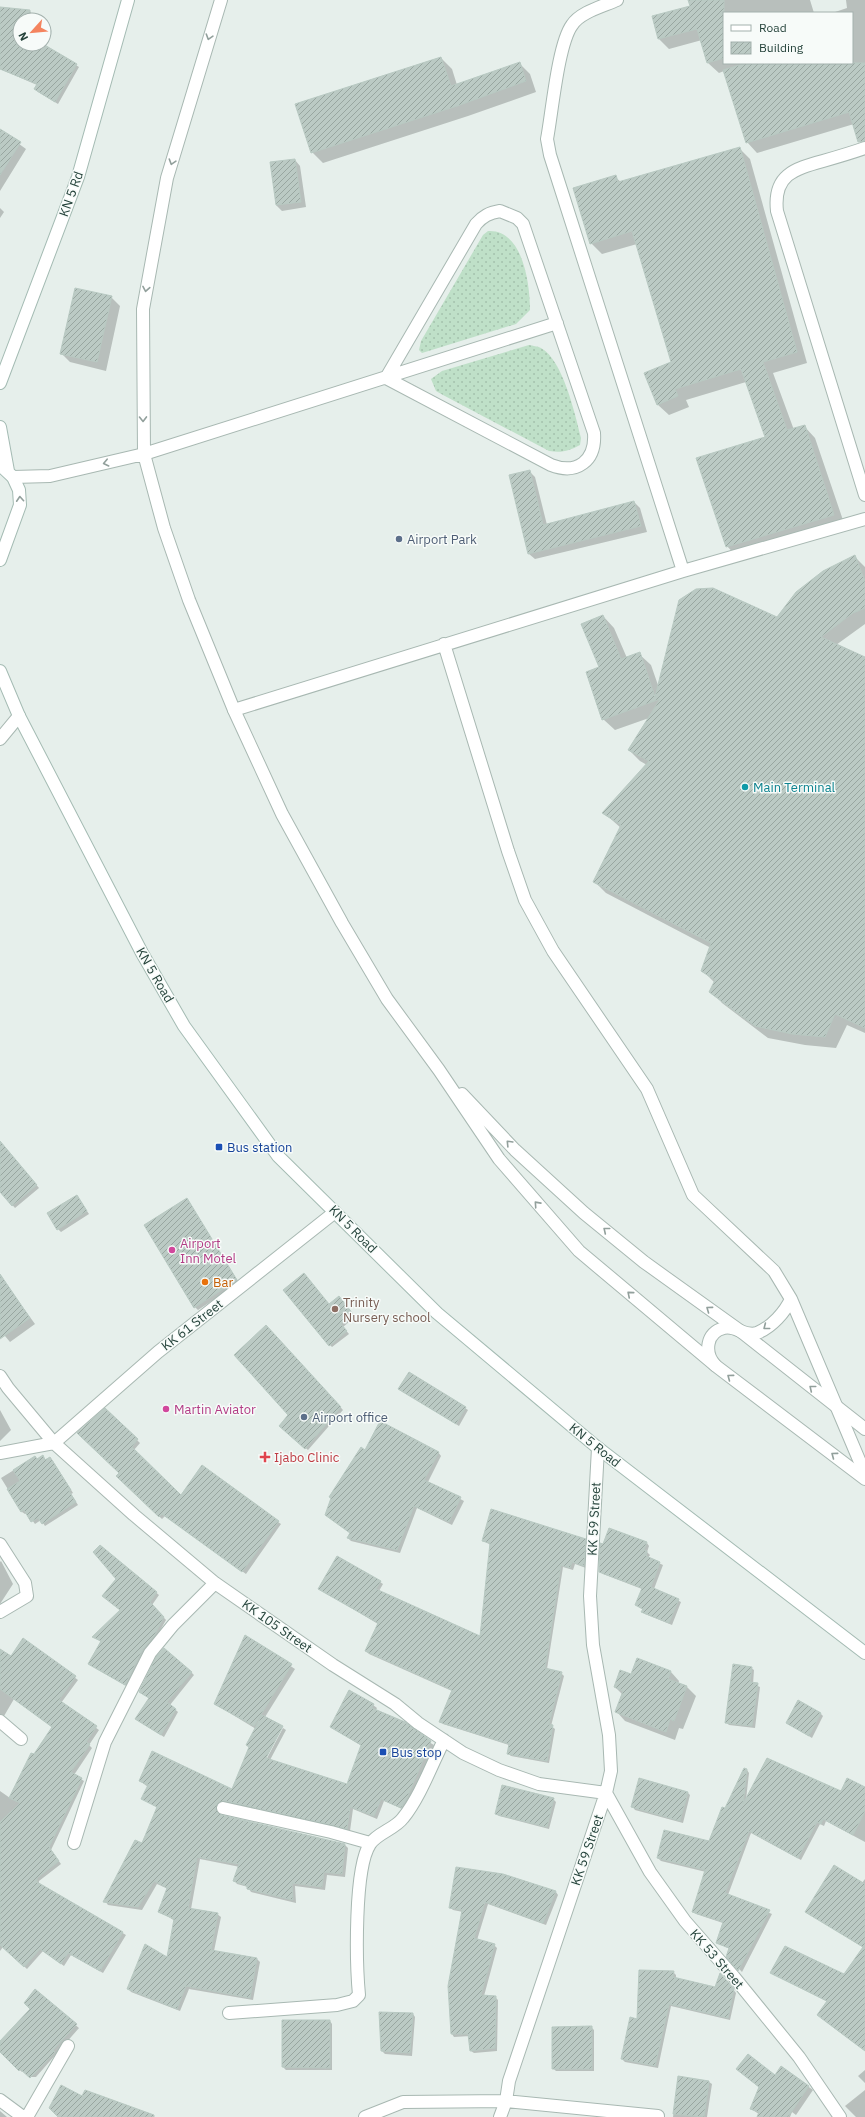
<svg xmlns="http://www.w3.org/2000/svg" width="865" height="2117" font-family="'IBM Plex Sans',sans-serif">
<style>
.grass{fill:url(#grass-dots)}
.shadow{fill:#0003}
.building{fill:url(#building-hatch);stroke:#b8c9c2}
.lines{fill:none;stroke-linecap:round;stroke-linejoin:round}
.lane-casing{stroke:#a8b8b2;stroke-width:14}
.street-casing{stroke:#a8b8b2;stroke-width:14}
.secondary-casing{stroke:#a4bbb3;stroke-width:14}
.lane{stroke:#fff;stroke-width:12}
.street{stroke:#fff;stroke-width:12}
.secondary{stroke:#fff;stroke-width:12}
.oneway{stroke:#92a09c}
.service-dot{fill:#5c6f8a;stroke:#f7fbf9;stroke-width:1.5}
.culture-dot{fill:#0f9aa8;stroke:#f7fbf9;stroke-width:1.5}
.transit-dot{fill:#1a4fb4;stroke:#f7fbf9;stroke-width:1.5}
.hotel-dot{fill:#d1479c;stroke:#f7fbf9;stroke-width:1.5}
.food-dot{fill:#e8710a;stroke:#f7fbf9;stroke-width:1.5}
.education-dot{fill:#8d6e63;stroke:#f7fbf9;stroke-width:1.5}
.health-dot{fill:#e0444e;stroke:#f7fbf9;stroke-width:1.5}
.labels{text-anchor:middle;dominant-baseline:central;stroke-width:3;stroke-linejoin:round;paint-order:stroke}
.street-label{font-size:13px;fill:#24423a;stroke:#f7fbf9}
.service-label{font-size:13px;fill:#4e5e75;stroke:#f7fbf9;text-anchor:start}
.culture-label{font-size:13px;fill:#0d838f;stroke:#f7fbf9;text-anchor:start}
.transit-label{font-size:13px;fill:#164399;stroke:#f7fbf9;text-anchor:start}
.hotel-label{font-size:13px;fill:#b23c85;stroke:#f7fbf9;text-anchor:start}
.food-label{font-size:13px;fill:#c56008;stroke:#f7fbf9;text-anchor:start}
.education-label{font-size:13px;fill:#785e54;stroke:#f7fbf9;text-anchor:start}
.health-label{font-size:13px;fill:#be3a42;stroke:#f7fbf9;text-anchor:start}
</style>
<defs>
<pattern id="grass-dots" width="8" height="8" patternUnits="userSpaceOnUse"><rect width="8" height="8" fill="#bfe0c8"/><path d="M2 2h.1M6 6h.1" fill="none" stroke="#a4c1ad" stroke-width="1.8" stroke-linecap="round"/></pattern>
<pattern id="building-hatch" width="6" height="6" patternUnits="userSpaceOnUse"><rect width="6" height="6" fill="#bbcac4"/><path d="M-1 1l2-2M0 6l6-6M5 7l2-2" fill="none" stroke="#98a6a0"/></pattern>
</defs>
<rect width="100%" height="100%" fill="#e6efeb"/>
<path class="grass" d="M488,231C523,229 530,284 530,310L516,324L422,353L419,350L421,341L483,235Z
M529,345C533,346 537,346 541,348C563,360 575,414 581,438L580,445C569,451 562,453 549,451L443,395L436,391L431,379L442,371Z"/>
<path class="shadow" d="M689,0H810L814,13H724V63H852V13H832L847,8L846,0H865V135L854,124L757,153L747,142L724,71L719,73L708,63L702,40L669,49L658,38L691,7Z
M0,8L30,11L32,14V20H20V44H41L79,67L58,104L38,92L35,89L37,85L0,69Z
M441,58L452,69L457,85L519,63L530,74L536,92L468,116L323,163L312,152Z
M0,130L26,149L0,191Z
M739,148L750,159L807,363L773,373L794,430L804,426L815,438L845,526L738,558L727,546L766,438L746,382L686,400L689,407L669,415L657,404L673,363L637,244L602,254L591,243L615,177L621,182Z
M295,160L300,166L306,207L282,211L276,205Z
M0,208L4,212L0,218Z
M111,297L120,306L106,371L70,362L61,353Z
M529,471L535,477L547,525L634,502L640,508L647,532L535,559L529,554Z
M854,556L865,567V624L836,645L865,658V1033L847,1025L836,1048L805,1045L768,1038L722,1003L711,991L715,983L702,970L711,948L606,893L595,882L621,828L604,813L647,765L640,761L629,750L649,718L615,730L603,719L600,668L603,616L614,628L627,658L639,654L651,665L659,688L777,618Z
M0,1142L39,1188L15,1208L0,1191Z
M79,1199L89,1214L61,1232L58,1229Z
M187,1200L239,1283L198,1310L195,1307Z
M1,1277L35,1324L10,1342L0,1330Z
M341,1300L355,1317L343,1327L349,1334L332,1347L330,1345V1305Z
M266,1326L343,1410L308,1450L283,1428L290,1415Z
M399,1389L465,1408L468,1410L459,1426Z
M0,1410L11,1430L0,1441Z
M105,1410L140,1443L134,1450L181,1496L278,1522L281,1524L246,1574L165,1516L162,1519L117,1476L121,1473Z
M365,1451L438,1452L441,1456L428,1482L464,1501L452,1525L417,1508L400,1553L351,1541L348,1538L351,1533L326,1515Z
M35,1457L38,1460L43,1457L46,1460L50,1458L53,1461L73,1493L71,1494L78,1505L45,1526L41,1520L35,1524L27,1513L25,1514L22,1512L1,1478Z
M585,1539L588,1542L586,1568L575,1564L573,1570L563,1567L547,1669L561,1673L564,1676L551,1726L555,1729L549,1763L511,1756L508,1753L509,1745L443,1724L440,1721L452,1691L369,1654L366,1651L378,1624L320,1589L380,1582L383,1584L379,1591L481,1637L491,1545L483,1541Z
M647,1543L649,1546L647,1552L650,1555L648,1558L663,1565L654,1589L681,1602L672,1625L645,1614L643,1610L636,1605L642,1589L603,1574L600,1571Z
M100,1546L159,1595L152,1605L166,1620L128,1687L89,1664L101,1642L94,1637L121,1610L117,1579Z
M1,1561L13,1584L0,1604V1562Z
M245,1636L295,1669L265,1717L263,1761L265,1762L283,1728L286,1730L270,1760L348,1785L362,1746L331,1727L373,1705L377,1708L375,1711L434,1745L410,1802L405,1810L384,1801L377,1819L353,1809L350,1831L221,1806L219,1814L221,1816L345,1845L348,1848L345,1877L327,1875L325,1890L295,1886L296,1903L251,1892L248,1887L237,1884L234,1880L240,1867L200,1859L191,1909L217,1914L221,1917L214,1951L257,1959L260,1962L253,2000L189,1989L180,2011L131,1992L128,1988L168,1959L175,1921L159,1911L168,1889L157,1884L142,1910L108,1905L105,1901L142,1845L158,1808L143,1799L148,1787L140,1781L232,1791L256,1729L215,1704Z
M23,1640L78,1680L61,1703L99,1730L89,1745L92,1748L74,1775L84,1781L51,1850L61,1864L39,1881V1884L126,1935L103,1973L71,1955L64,1966L43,1951L27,1969L3,1947L0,1951V1791L10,1798L34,1755L53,1727L14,1699L4,1716L0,1718V1653L11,1657Z
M638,1659L671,1672L679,1681L678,1684L687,1687L696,1696L683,1729L679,1728L675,1740L625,1721L617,1712L623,1695L615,1687L632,1676Z
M751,1668L754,1670L753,1684L760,1687L755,1728L729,1725L726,1722Z
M191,1672L194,1675L170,1705L178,1712L164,1737L136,1719L149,1698L140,1692Z
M821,1714L823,1716L812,1738L787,1723Z
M747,1770L749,1773L746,1800L865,1788V1842L826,1821L824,1826L820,1824L801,1860L751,1833L728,1895L772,1914L742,1972L727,1956L730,1949L717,1943L723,1923L696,1914L693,1911L706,1872L661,1861L658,1858L710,1843Z
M688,1793L690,1795L683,1823L635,1810L633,1807Z
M553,1799L556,1802L549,1829L499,1816L496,1814Z
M503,1875L556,1892L558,1895L546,1925L488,1904L477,1940L494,1945L497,1948L484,1996L495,1997L498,2000L497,2051L474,2053L471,2051L470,2036L454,2037L452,2034L463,1912L453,1910L450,1907Z
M865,1879V2051L821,2018L828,2002L771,1973L844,1975L864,1948L807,1912L862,1883Z
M673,1972L676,1975V1979L716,1988L723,1977L736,1993L730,2020L671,2006L658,2068L625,2062L622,2059L638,2020Z
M35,1991L79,2028L36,2077H30L23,2071L22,2072L0,2051V2042L32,2009Z
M413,2014L415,2017L412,2056L385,2054L382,2051Z
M330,2021L332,2024V2070H286L283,2067Z
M591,2027L594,2030V2071H556L553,2068Z
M781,2067L813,2090L796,2115L792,2112L790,2117H757L759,2114L751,2109L760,2088L737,2069L775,2076Z
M865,2070V2083L858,2076Z
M679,2077L709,2082L712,2084L707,2117H673Z
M865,2090V2117H856L845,2106Z
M0,2111L7,2117H0Z"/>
<path class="building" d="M688,0H724V58L707,63L697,29L658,39L652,16L690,6Z
M0,7L30,10L29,20H20V44H43L77,64L55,102L34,89L37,84L0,69Z
M441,57L451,86L520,62L526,81L457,106L311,153L295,104Z
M746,63H865V141L858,142L849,112L746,143L723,70Z
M0,129L21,142L0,175Z
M740,147L797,352L763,362L787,430L805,425L834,515L726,547L696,458L765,437L741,369L675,389L678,396L657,405L644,373L671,362L632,231L590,244L573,188L616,175L618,182Z
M295,159L301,202L276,205L270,162Z
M75,288L112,296L97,362L60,354Z
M530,470L543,525L634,501L641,526L528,554L509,475Z
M855,555L865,581V608L853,613L821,637L865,657V1028L835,1014L825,1037L792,1034L755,1026L709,992L715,980L701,971L711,943L593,882L621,825L602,813L649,761L628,750L660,699L602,720L586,672L599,667L581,624L603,615L621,659L640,652L655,697L679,600L696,589L713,588L777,617L796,592L823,571Z
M0,1141L37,1185L12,1206L0,1192Z
M77,1195L87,1211L57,1230L47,1213Z
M187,1198L237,1280L194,1308L144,1225Z
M304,1273L329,1304L339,1296L353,1314L341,1324L347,1331L329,1346L283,1290Z
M0,1274L30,1318L0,1339Z
M266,1325L341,1407L305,1449L279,1426L288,1415L234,1355Z
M409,1372L466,1407L456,1424L398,1389Z
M105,1408L138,1439L132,1447L181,1495L202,1465L279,1521L242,1572L162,1514L159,1517L116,1476L119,1473L77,1433Z
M380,1421L439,1452L424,1480L461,1497L449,1522L414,1506L397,1550L347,1538L350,1533L325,1515L331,1498L329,1497L361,1447L365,1450Z
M43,1455L45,1460L50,1457L71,1490L69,1491L76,1502L42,1524L38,1518L31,1522L24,1510L21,1512L7,1489L20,1481L13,1470L35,1456L37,1459Z
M491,1509L586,1539L584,1566L572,1562L570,1568L561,1565L545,1668L562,1672L549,1724L553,1725L547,1761L507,1754L509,1744L439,1722L452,1690L365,1651L378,1623L318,1589L337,1556L381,1581L376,1589L480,1636L490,1543L482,1541Z
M609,1528L647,1542L644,1550L647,1551L646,1556L660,1562L651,1587L679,1599L669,1623L641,1612L643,1609L635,1605L642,1588L599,1572L600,1543L603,1544Z
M100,1545L157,1592L150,1602L164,1617L154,1636L143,1649L125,1685L88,1664L101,1641L92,1637L120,1610L102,1596L116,1579L93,1552Z
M245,1635L292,1664L254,1726L214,1704Z
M23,1638L76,1676L59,1700L97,1726L86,1742L90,1744L71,1772L82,1778L49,1847L59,1861L37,1878V1882L123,1932L100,1971L68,1953L61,1964L40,1949L24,1967L0,1945V1822L20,1803L9,1798L31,1753L34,1754L52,1727L0,1689V1649L11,1656Z
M164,1648L192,1672L167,1702L176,1709L161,1735L135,1719L149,1698L139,1692L156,1657Z
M637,1658L671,1671L668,1679L687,1686L674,1721L670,1719L666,1732L615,1712L623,1691L614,1687L620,1670L631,1674Z
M733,1664L752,1667L750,1682L758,1683L752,1726L725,1723Z
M349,1690L374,1704L372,1708L405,1722L431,1741L407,1798L401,1808L381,1799L374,1816L350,1807L347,1829L225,1801L218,1803L216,1810L221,1815L345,1844L342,1874L324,1872L322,1887L292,1883L293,1900L247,1889V1886L233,1881L239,1864L197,1857L188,1908L218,1913L211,1950L257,1958L250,1998L186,1986L177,2009L127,1989L145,1944L167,1957L174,1919L158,1912L167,1888L154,1881L138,1907L103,1902L135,1840L142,1843L157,1807L141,1799L148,1785L139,1781L152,1751L232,1789L249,1747L246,1745L262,1715L283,1726L266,1758L347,1784L361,1745L330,1727Z
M798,1700L821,1713L809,1736L786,1723Z
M767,1758L841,1791L847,1778L865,1787V1811L853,1835L823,1819L821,1824L817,1822L798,1858L749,1831L725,1893L770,1910L738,1971L726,1957L729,1948L716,1943L723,1922L692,1912L705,1870L657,1858L664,1830L709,1841L722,1807L725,1808L744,1768L747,1769L743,1804Z
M639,1778L688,1792L680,1821L631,1807Z
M502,1785L554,1798L547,1827L495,1814Z
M834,1865L865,1884V2051L817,2015L827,2001L770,1973L785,1946L844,1974L863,1947L805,1912Z
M456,1867L503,1874L556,1891L543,1923L485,1902L474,1938L495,1944L481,1995L496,1996L495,2048L470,2051L468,2034H451L448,1986L462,1910L449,1908Z
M639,1970L674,1971L673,1977L715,1987L720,1973L734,1989L728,2018L669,2004L655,2066L621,2059L630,2017L637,2019Z
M35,1989L77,2024L53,2050L55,2052L30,2078L20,2069L19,2071L0,2052V2041L30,2009L24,2003Z
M379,2012L413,2013L410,2053L381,2051Z
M282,2020H330V2068L282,2067Z
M592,2026V2069H552V2027Z
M748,2054L775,2075L781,2066L809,2086L788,2117H757L759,2112L750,2109L759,2087L736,2069Z
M678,2076L709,2081L704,2117L673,2114Z
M61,2085L82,2096L85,2090L154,2115V2117H58L49,2108Z"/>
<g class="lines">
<defs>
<path id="lane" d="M221,0L167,178L143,309L144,454L557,323
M617,0C604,6 580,12 572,25C558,44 552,113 547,139L550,155L683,571
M865,148C851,153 837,157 823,161C794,169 773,175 777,211L865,495
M500,211L517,218L523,224L594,433C596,461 577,475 551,465L386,378L476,224C483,216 489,213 500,211Z
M444,644L508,851L525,900L553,951L647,1089L693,1195L774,1271L791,1299L865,1474
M234,710L683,571L865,519
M715,1365C704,1353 706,1332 724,1328C736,1325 744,1337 757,1333C772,1327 785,1312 791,1299"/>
<path id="street" d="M13,477L50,476L144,454L164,528L189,600L234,710L282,814L342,923L387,999L439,1070L499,1159L579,1251L716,1366L865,1479
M0,739L19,716
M462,1094L515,1150L584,1213L644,1262L743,1333L865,1429
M0,1376L8,1388L54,1443L134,1515L215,1583L333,1665L395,1704L418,1723L463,1753L499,1770L539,1784L606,1793L650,1872L685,1921L734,1977L799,2057L840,2117
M0,1453L54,1443L158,1352L335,1212
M0,1544L25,1583L27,1596L0,1612
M0,1721L21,1739
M223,1808L331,1832L370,1843
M74,1843L105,1742L150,1653L173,1625L215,1583
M229,2013L337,2005L353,2001L359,1995C356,1963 354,1868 370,1844C377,1833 395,1829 403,1818C420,1797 432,1764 444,1740
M0,2100L23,2117
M27,2117L68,2046
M365,2117L403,2102L506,2101L509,2081L606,1793L611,1771L609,1735L593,1645L590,1596L598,1448
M500,2117L506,2101L658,2116"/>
<path id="secondary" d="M0,383L78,177L128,0
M0,427L8,471
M0,465L13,477L19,490L20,505L0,560
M0,671L19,716L142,953L184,1026L278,1156L437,1313L598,1448L865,1653"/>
</defs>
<use href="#lane" class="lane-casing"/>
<use href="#street" class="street-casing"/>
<use href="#secondary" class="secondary-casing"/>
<use href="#lane" class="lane"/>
<use href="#street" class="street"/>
<use href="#secondary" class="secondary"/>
</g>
<defs><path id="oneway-chevron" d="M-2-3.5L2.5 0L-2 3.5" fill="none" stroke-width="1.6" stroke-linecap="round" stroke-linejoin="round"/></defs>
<g class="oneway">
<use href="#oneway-chevron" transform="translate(209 37) rotate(107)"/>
<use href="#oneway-chevron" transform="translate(172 162) rotate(107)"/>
<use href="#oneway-chevron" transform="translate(146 289) rotate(100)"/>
<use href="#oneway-chevron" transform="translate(143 419) rotate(89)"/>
<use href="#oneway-chevron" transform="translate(106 463) rotate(167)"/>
<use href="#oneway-chevron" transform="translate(20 499) rotate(-94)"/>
<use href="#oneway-chevron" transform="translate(509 1143) rotate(-134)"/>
<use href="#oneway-chevron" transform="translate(537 1204) rotate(-132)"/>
<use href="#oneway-chevron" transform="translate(606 1230) rotate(-141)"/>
<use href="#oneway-chevron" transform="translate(630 1294) rotate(-140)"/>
<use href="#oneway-chevron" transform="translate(709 1309) rotate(-144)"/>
<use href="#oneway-chevron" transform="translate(766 1327) rotate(142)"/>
<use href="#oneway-chevron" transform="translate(730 1377) rotate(-143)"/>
<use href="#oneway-chevron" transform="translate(812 1388) rotate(-141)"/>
<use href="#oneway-chevron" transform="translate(834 1455) rotate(-143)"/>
</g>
<g class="service-dot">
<circle cx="399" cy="539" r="4"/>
<circle cx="304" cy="1417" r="4"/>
</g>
<circle class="culture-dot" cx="745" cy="787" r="4"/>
<g class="transit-dot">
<rect x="215" y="1143" width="8" height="8" rx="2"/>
<rect x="379" y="1748" width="8" height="8" rx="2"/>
</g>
<g class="hotel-dot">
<circle cx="172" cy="1250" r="4"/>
<circle cx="166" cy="1409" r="4"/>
</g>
<circle class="food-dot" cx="205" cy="1282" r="4"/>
<circle class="education-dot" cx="335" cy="1309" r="4"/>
<path class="health-dot" d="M263 1451h4v4h4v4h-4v4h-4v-4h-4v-4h4z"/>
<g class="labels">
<g class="street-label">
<text transform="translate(71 194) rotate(-70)">KN 5 Rd</text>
<text transform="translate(155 975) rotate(60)">KN 5 Road</text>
<text transform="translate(353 1229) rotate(45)">KN 5 Road</text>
<text transform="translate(192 1325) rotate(-38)">KK 61 Street</text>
<text transform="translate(595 1445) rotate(39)">KN 5 Road</text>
<text transform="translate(594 1519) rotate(-87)">KK 59 Street</text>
<text transform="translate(277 1626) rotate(35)">KK 105 Street</text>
<text transform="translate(587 1850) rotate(-71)">KK 59 Street</text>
<text transform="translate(717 1959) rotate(49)">KK 53 Street</text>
</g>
<g class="service-label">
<text x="407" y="539">Airport Park</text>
<text x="312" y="1417">Airport office</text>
</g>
<g class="culture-label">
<text x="753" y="787">Main Terminal</text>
</g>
<g class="transit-label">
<text x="227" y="1147">Bus station</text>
<text x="391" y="1752">Bus stop</text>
</g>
<g class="hotel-label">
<text x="180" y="1243">Airport<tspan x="180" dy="15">Inn Motel</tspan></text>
<text x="174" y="1409">Martin Aviator</text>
</g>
<g class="food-label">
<text x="213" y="1282">Bar</text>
</g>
<g class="education-label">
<text x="343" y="1302">Trinity<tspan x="343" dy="15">Nursery school</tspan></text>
</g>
<g class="health-label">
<text x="274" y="1457">Ijabo Clinic</text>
</g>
</g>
<rect x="723" y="12" width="130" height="52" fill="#f7fbf9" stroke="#a3b1ad"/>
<rect x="731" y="25" width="20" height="6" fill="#ffffff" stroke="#a3b1ad"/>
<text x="759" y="32" font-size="12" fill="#24423a">Road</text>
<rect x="731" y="42" width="20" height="12" fill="url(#building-hatch)" stroke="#a3b1ad"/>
<text x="759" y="52" font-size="12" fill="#24423a">Building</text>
<g transform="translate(32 32) rotate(243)"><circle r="19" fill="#f7fbf9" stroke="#a3b1ad"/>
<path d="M0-3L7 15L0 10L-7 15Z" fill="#f4845f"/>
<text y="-6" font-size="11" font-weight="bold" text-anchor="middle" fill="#24423a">N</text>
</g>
</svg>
